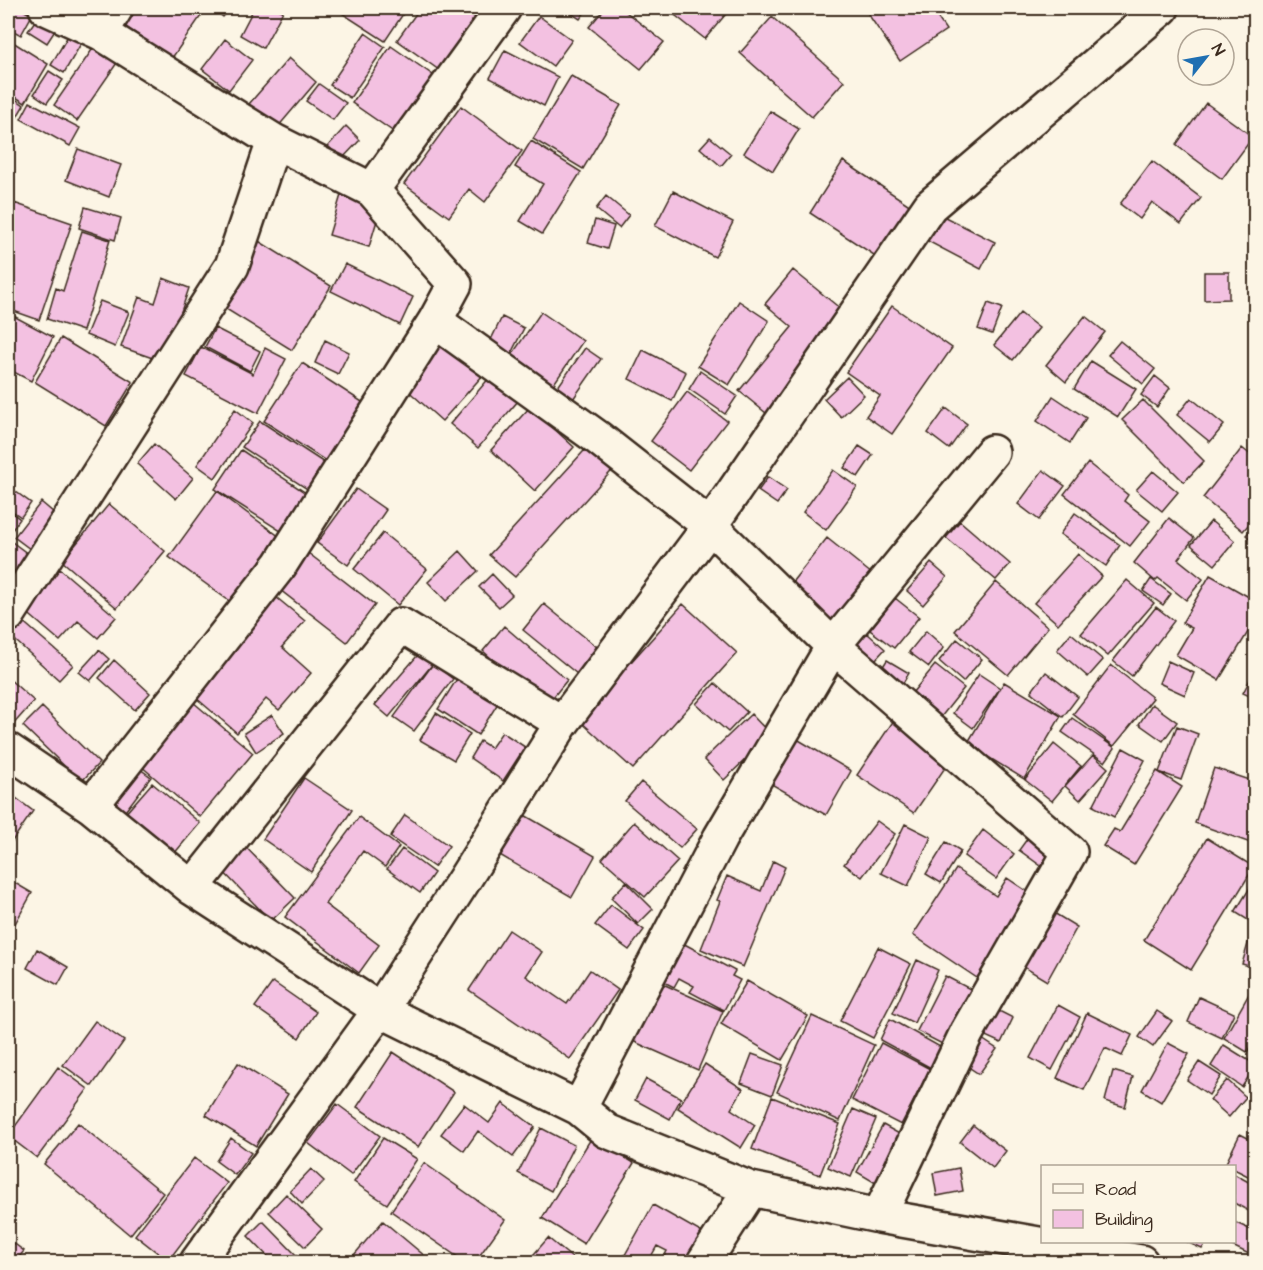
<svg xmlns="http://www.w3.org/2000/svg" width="1263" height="1270" font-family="'Architects Daughter',sans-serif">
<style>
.building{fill:#f3c1e1;stroke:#3b2a1e;stroke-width:1.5}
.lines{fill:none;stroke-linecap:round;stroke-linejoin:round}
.minor-casing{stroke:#3b2a1e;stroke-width:38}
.minor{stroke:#fcf5e5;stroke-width:33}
</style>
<rect width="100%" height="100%" fill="#fcf5e5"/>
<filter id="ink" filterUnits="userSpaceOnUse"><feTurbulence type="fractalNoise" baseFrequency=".0167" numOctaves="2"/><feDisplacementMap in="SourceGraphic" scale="12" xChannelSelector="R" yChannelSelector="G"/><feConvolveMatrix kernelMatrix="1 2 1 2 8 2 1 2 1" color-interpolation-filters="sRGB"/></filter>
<g filter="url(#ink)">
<path class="building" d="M12,8H19L32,15L21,35L8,28V15Z
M125,8H196L203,13L172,58L116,20Z
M212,8H230L223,17Z
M254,8H276L283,11L263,48L240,35Z
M334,8H407L385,41Z
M420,8H462L483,23L446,75L397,40Z
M563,8H588L580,19Z
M605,8H621L664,42L641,69L589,27Z
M666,8H731L705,39Z
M864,8H931L946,30L900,61Z
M39,15L58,26L47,43L28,31Z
M539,16L572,40L553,66L520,42Z
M772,17L844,81L812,117L740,53Z
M365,33L385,47L350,98L330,85Z
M69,34L82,42L64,73L51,65Z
M8,39L48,64L25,103L8,92Z
M225,39L252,60L229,90L202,69Z
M96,44L119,60L77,121L54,105Z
M391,46L443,82L404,139L352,103Z
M505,50L558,77L544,106L490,78Z
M289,58L316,82L277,128L249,104Z
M49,71L63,80L47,103L34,94Z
M571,76L621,105L583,169L533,139Z
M319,84L346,103L333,120L306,101Z
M8,94L24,105L8,132Z
M30,102L80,128L70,146L21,119Z
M1206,103L1253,137L1222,179L1176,145Z
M461,106L522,151L485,202L469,189L449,217L404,184Z
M770,111L799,129L773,171L744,153Z
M346,126L360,140L342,159L328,146Z
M710,137L731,154L721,166L700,148Z
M531,141L581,172L542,234L520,221L543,184L515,167Z
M78,149L121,165L109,197L66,180Z
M843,161L914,208L880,259L810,213Z
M1152,161L1201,198L1181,224L1152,202L1140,219L1120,204Z
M673,191L733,222L715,257L655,226Z
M341,195L381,207L369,247L329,235Z
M606,196L629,215L619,228L596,209Z
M14,203L72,223L39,320L8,309V223Z
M85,207L121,218L115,240L79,228Z
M931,210L995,242L981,269L918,236Z
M595,220L614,226L607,249L588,243Z
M82,231L110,240L83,331L47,319L56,288L63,291Z
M257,240L331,286L292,350L218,304Z
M345,264L413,297L400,325L331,291Z
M793,270L847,314L766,413L739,391L792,327L765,304Z
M1204,272H1229V299L1204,300Z
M163,278L189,288L164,362L121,347L139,297L155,303Z
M100,301L129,312L115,347L86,335Z
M739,301L769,321L729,385L698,366Z
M988,303L1002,308L992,334L978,329Z
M892,306L952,348L892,434L866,416L880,396L846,372Z
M541,312L583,341L549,391L507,362Z
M8,313L53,337L31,381L8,369Z
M1020,313L1039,328L1013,360L994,345Z
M1085,316L1105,332L1066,382L1046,365Z
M502,317L524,328L506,363L485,352Z
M215,328L260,351L250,371L205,347Z
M61,338L133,382L106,426L35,382Z
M446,339L484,374L442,421L404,387Z
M325,340L349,352L338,374L315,363Z
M1120,341L1155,369L1143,384L1108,355Z
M201,347L253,374L265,348L286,359L258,413L186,376Z
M585,348L601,359L571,402L555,391Z
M643,350L686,372L672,401L629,379Z
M1091,361L1136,389L1118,417L1074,389Z
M302,363L373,409L335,467L264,421Z
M700,371L737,396L725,414L689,389Z
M1155,376L1170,388L1157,407L1141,395Z
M490,377L518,401L478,448L450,424Z
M847,377L864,395L841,417L824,399Z
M687,392L727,421L689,470L651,441Z
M1053,396L1086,418L1070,443L1037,421Z
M1191,398L1224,425L1210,442L1177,415Z
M1143,400L1204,461L1184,482L1122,420Z
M530,407L574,447L535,491L491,450Z
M946,408L967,424L949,449L928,433Z
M235,409L253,423L215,478L197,465Z
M260,421L332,468L315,494L242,447Z
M593,441L618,464L515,577L489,555Z
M154,444L193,478L176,499L137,464Z
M859,446L873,455L858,477L844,468Z
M1242,448L1256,459V516L1243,531L1203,498Z
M241,450L312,497L287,535L215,489Z
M1088,463L1128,495L1124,501L1150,521L1130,546L1064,494Z
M833,470L857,487L826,530L803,512Z
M1043,470L1065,486L1039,520L1018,504Z
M1153,471L1178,492L1162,511L1136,490Z
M768,477L787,490L777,504L758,491Z
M8,486L31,503L21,517L8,508Z
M356,489L386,510L348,565L317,543Z
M217,491L280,537L232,603L169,557Z
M41,502L60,518L34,552L14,537Z
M109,504L165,551L117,608L62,561Z
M8,510L20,519L9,534L8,533Z
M1075,513L1120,545L1106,566L1060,534Z
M1169,518L1194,538L1178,559L1203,579L1186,600L1158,578L1155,581L1134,563Z
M960,521L1010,564L996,580L946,538Z
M1211,521L1235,541L1215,565L1191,545Z
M1256,525V544L1246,535Z
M383,533L427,569L398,605L354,569Z
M827,538L877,578L839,626L789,586Z
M8,539L32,557L10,587L8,585Z
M303,549L375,605L347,642L275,586Z
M460,551L478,571L446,601L428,582Z
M1078,554L1102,576L1058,624L1034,603Z
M931,563L947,577L923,605L907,591Z
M60,569L116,617L98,638L78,621L60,641L24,610Z
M492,574L512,595L499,607L479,587Z
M1210,575L1256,601V619L1219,680L1176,655L1192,628L1182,623Z
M1151,579L1171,594L1163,605L1143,591Z
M1127,580L1154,603L1108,656L1081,634Z
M996,582L1048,627L1008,675L955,631Z
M271,593L305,621L282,647L311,673L279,710L266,699L237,733L188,691Z
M895,598L919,617L894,648L870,630Z
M544,604L603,652L582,678L523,630Z
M683,604L737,653L633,769L579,720Z
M1156,607L1174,621L1132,676L1113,661Z
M20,619L73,665L59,680L8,634Z
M504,626L567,680L546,706L483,651Z
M926,631L944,647L929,667L909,652Z
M867,633L885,649L866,670L849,654Z
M1071,633L1103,660L1088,677L1057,650Z
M957,639L982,659L963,682L939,661Z
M423,649L436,660L389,717L375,705Z
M99,650L109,659L90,681L79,672Z
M114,660L150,693L135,710L99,678Z
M887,660L909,673L899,690L877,676Z
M1168,661L1194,673L1185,695L1159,683Z
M433,664L453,679L414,731L394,717Z
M935,665L964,688L937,722L908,698Z
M1111,665L1153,698L1114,746L1073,714Z
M1256,668V699L1243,693Z
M1046,672L1078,697L1063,717L1031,692Z
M460,674L500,700L478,735L438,709Z
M979,674L1000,688L973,728L953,713Z
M8,678L34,701L11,727L8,724Z
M1004,682L1061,716L1024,779L967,744Z
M715,683L747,712L728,732L696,704Z
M193,702L253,753L200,817L140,765Z
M1152,704L1177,722L1163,741L1139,724Z
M42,707L99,763L81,782L23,726Z
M436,713L470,734L454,760L420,740Z
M751,714L771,735L724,780L704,759Z
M272,715L284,733L256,752L244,733Z
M1072,718L1115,748L1105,762L1062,732Z
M894,720L951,759L914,813L857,775Z
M1177,726L1198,734L1181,780L1159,772Z
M502,732L525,747L503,781L470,758L480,741L491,748Z
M792,736L851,771L826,815L766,781Z
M1054,744L1081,766L1052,801L1025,780Z
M1123,748L1145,760L1114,817L1093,806Z
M1093,755L1108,768L1080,800L1065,786Z
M133,764L151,777L123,814L106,801Z
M1214,768L1256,782V845L1195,823Z
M1157,771L1182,787L1134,865L1103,846L1114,829L1120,832Z
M304,778L352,810L311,872L263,839Z
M641,782L697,829L680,848L625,801Z
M152,783L200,823L173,855L125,814Z
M8,792L33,811L8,847Z
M521,813L595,856L572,897L498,854Z
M405,815L449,846L434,867L390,837Z
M359,817L399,847L385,867L363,851L325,904L379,945L359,973L285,917Z
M877,821L895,834L862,877L844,864Z
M634,822L678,861L645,897L602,859Z
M905,824L931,837L908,886L881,873Z
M1035,828L1057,844L1041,866L1019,850Z
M983,830L1014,854L996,879L964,856Z
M237,838L295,898L271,921L213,861Z
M1207,838L1254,867L1191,970L1144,940Z
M946,842L961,851L941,883L926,874Z
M402,849L434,873L420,893L387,869Z
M773,861L785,867L743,967L701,949L720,901L717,900L727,876L761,891Z
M956,869L996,896L1007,878L1031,894L977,978L913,935Z
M1256,878V925L1235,912Z
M8,879L32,893L8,936Z
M626,882L653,909L638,924L611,898Z
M611,905L644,930L629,950L595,925Z
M1049,910L1077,927L1047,981L1019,964Z
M509,930L542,952L526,976L567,1004L590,970L618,990L570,1059L469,990Z
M1250,937L1256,938V968L1242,964Z
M677,940L735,971L732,976L740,980L724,1010L690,992L694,986L679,978L674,987L656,978Z
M878,947L911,964L873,1038L840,1021Z
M37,949L68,967L58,985L27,968Z
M917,960L938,970L914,1023L893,1013Z
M945,976L974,991L946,1046L917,1031Z
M654,980L723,1011L698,1070L628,1039Z
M747,981L808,1016L782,1060L721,1024Z
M273,982L316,1012L299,1038L255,1007Z
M1253,987L1256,988V1038L1247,1052L1224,1038Z
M1199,997L1234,1013L1222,1038L1188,1022Z
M1058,1005L1080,1017L1052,1070L1030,1058Z
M993,1008L1013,1018L1001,1043L981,1034Z
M1157,1011L1172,1021L1153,1047L1139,1037Z
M1087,1013L1132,1035L1122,1056L1105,1048L1084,1090L1057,1078Z
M812,1016L874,1045L840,1121L777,1092Z
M890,1019L942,1048L931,1068L880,1040Z
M95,1021L124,1041L92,1086L63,1065Z
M982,1039L997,1049L979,1074L964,1064Z
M881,1043L930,1069L901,1125L852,1100Z
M1168,1043L1189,1054L1161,1102L1142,1090Z
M1224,1045L1256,1065L1242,1087L1211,1066Z
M393,1052L454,1092L418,1147L357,1107Z
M752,1054L783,1065L772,1095L741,1083Z
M1199,1062L1221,1076L1209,1095L1187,1080Z
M238,1063L288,1094L256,1146L206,1115Z
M705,1064L743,1089L731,1109L755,1125L741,1148L678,1108Z
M58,1067L88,1089L37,1158L8,1136Z
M1113,1071L1133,1077L1125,1107L1105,1101Z
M646,1079L681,1098L670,1119L635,1100Z
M1227,1080L1246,1097L1229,1117L1210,1100Z
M772,1097L840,1124L820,1175L752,1149Z
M503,1103L535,1127L513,1157L478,1131L464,1151L441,1134L464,1104L489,1123Z
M337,1104L380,1136L351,1175L308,1143Z
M853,1109L876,1119L851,1177L828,1167Z
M78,1123L163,1193L130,1235L44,1164Z
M883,1125L905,1137L879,1185L857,1172Z
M973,1125L1006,1151L993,1168L960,1142Z
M541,1128L574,1145L551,1191L518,1173Z
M1240,1134L1256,1142V1180L1234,1169V1166H1229L1225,1165Z
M592,1137L634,1163L584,1244L542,1218Z
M231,1138L251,1153L235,1175L216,1161Z
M383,1138L417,1159L387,1204L354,1182Z
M194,1158L227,1183L168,1261L135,1235Z
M424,1163L505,1220L475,1262H465L391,1211Z
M959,1168L963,1191L937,1196L933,1173Z
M311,1169L324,1181L302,1204L290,1191Z
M1234,1174L1256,1186V1215L1234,1203Z
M286,1194L322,1229L305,1247L269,1212Z
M653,1205L706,1235L691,1262H661L667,1251L657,1246L648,1262H621Z
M263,1221L298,1257L292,1262H273L248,1236Z
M383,1221L432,1262H348Z
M1234,1222L1256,1232V1241L1249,1254L1224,1242H1234Z
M548,1238L577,1262H527Z
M8,1239L24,1251L15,1262H8Z
M1187,1242H1206L1202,1249Z"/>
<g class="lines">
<defs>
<path id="minor" d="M46,8L101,33L274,141L372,190L455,284L435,321L280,565L91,806
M101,33L116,8
M372,190L504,8
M435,321L598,438L710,526L833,646L1070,852L967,1032L879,1216
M8,615L232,266L274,141
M8,750L91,806L192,888L380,1010L579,1108L607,1131L751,1189L879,1216L1141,1262
M192,888L401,625L562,723
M579,1108L720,838L833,646L992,452
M197,1262L380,1010L464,880L562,723L710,526L930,206L1162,8
M704,1262L751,1189"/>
</defs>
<use href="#minor" class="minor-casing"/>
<use href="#minor" class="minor"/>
</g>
</g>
<rect width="1263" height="1270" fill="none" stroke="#fcf5e5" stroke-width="30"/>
<rect x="15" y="15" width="1233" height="1240" fill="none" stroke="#3b2a1e" stroke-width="2" filter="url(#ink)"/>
<rect x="1041" y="1165" width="195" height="78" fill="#fcf5e5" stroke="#afa495" stroke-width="1.5"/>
<rect x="1053" y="1184" width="30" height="9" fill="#fcf5e5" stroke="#afa495" stroke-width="1.5"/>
<text x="1095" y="1195" font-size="18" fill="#3b2a1e">Road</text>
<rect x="1053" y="1210" width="30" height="18" fill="#f3c1e1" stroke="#afa495" stroke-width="1.5"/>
<text x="1095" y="1225" font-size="18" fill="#3b2a1e">Building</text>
<g transform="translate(1206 57) rotate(59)"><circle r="28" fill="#fcf5e5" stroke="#afa495" stroke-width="1.5"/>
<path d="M0-4.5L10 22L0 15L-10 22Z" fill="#1f6fb2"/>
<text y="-9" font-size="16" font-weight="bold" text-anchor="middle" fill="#3b2a1e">N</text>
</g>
</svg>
